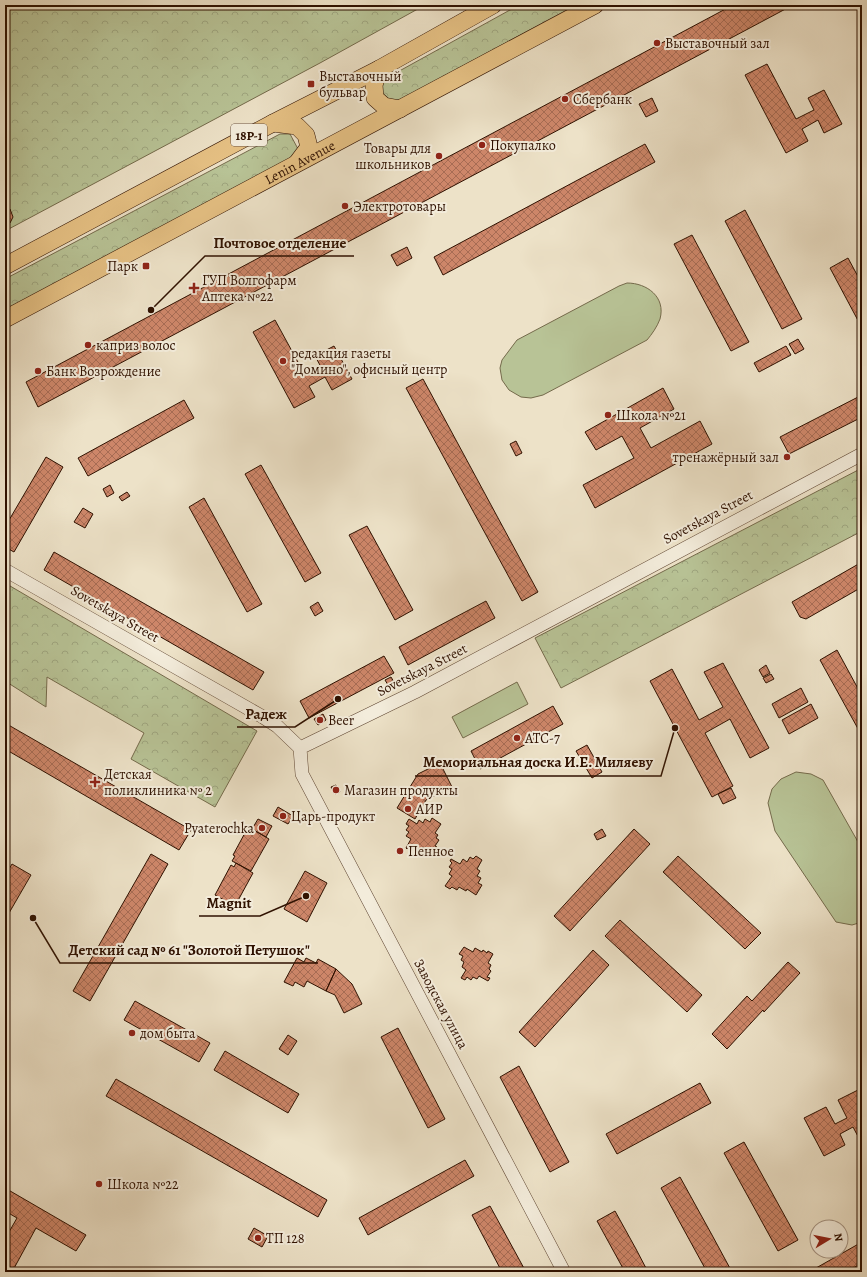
<svg xmlns="http://www.w3.org/2000/svg" width="867" height="1277" font-family="Alegreya,serif">
<style>
.park{fill:url(#park-crowns);stroke:#746a4b}
.garden{fill:#b8c396;stroke:#746a4b}
.building{fill:url(#building-cross-hatch);stroke:#2f1100}
.lines{fill:none;stroke-linecap:round;stroke-linejoin:round}
.minor-casing{stroke:#5e4532;stroke-width:14}
.major-casing{stroke:#2f1100;stroke-width:18}
.minor{stroke:#f3ecdb;stroke-width:13}
.major{stroke:#e6c184;stroke-width:17}
.poi-dot{fill:#8f2418;stroke:#f3ecdb;stroke-width:1.5}
.labels{text-anchor:middle;dominant-baseline:central;stroke-width:4;stroke-linejoin:round;paint-order:stroke}
.shield{fill:#f3ecdb;stroke:#6a5342;stroke-width:1}
.shield-label{font-size:13px;font-weight:bold;fill:#2f1100}
.poi-label{font-size:14px;fill:#2f1100;stroke:#f3ecdb;text-anchor:start}
.street-label{font-size:14px;fill:#2f1100;stroke:#f3ecdb}
.leader{fill:none;stroke:#2f1100;stroke-width:1.5}
.callout-dot{fill:#2f1100;stroke:#f3ecdb;stroke-width:1.5}
.callout-label{font-size:15px;text-anchor:middle;font-weight:bold;fill:#2f1100;stroke:#f3ecdb;stroke-width:4;stroke-linejoin:round;paint-order:stroke}
</style>
<defs>
<pattern id="park-crowns" width="20" height="18" patternUnits="userSpaceOnUse"><rect width="20" height="18" fill="#b8c396"/><path d="M2 6a3 3 0 1 1 6 0M12 15a3 3 0 1 1 6 0" fill="none" stroke="#9ea680"/></pattern>
<pattern id="building-cross-hatch" width="8" height="8" patternUnits="userSpaceOnUse"><rect width="8" height="8" fill="#cd8669"/><path d="M0 0l8 8M0 8l8-8" fill="none" stroke="#a76c54"/></pattern>
</defs>
<rect width="100%" height="100%" fill="#ede2c8"/>
<filter id="stains"><feTurbulence type="fractalNoise" baseFrequency=".005" numOctaves="4"/><feColorMatrix values="0 0 0 0 .2 0 0 0 0 .09 0 0 0 0 .02 0 0 0 .5 -.17"/></filter>
<radialGradient id="worn" r=".72"><stop offset=".6" stop-color="#630" stop-opacity="0"/><stop offset="1" stop-color="#630" stop-opacity=".3"/></radialGradient>
<path class="park" d="M5,5H425L320,63L5,231Z
M519,5H576L394,103L379,91L383,80Z
M280,134H290L298,149L293,157L5,311V279Z
M862,468V531L561,688L535,638Z
M5,583L257,731L215,807L131,759L144,733L47,677L46,707L5,681Z"/>
<path class="garden" d="M627,283C647,283 666,297 660,319C657,327 652,334 647,340L543,395L531,398L521,397L509,390L502,380L500,368L502,360L517,340L619,286Z
M517,682L528,704L463,738L452,717Z
M796,772L811,774L823,780L862,849V922L852,925L836,922L775,831L768,803L772,789L781,779Z"/>
<path class="building" d="M733,5H793L38,407L26,382Z
M767,64L796,119L814,110L808,98L824,90L842,124L824,133L818,120L802,129L808,141L786,153L745,75Z
M652,98L658,111L646,117L639,104Z
M862,105V114L858,107Z
M645,144L655,162L443,275L434,257Z
M5,207L10,209L13,217L10,223L5,225Z
M745,210L802,319L782,329L725,221Z
M692,235L749,342L731,351L674,244Z
M407,247L412,258L397,266L391,255Z
M848,258L862,284V328L830,268Z
M275,320L305,375L321,367L315,356L334,346L352,379L332,390L325,377L309,386L315,397L294,408L253,332Z
M798,339L804,349L795,354L789,344Z
M786,346L791,355L759,372L754,363Z
M423,379L538,592L522,601L406,388Z
M663,388L674,409L640,428L651,448L700,421L712,444L595,508L583,485L634,458L622,436L596,450L585,432Z
M862,395V417L789,454L780,437Z
M184,400L194,418L88,476L78,458Z
M5,431L9,433L5,440Z
M516,441L522,453L516,456L510,444Z
M46,457L63,467L14,552L5,547V527Z
M261,465L321,573L305,582L245,474Z
M110,485L114,493L107,497L103,489Z
M127,492L130,496L122,501L119,497Z
M204,498L262,604L247,612L189,507Z
M83,508L93,514L85,528L74,522Z
M367,526L413,610L395,620L349,535Z
M54,552L264,672L253,690L44,570Z
M862,562V587L806,619L800,617L792,602Z
M486,601L495,618L408,665L399,647Z
M318,602L323,611L315,616L310,607Z
M837,650L862,696V736L820,660Z
M384,656L394,673L309,718L300,701Z
M723,663L769,748L750,758L730,719L705,733L733,786L712,797L650,681L672,669L699,720L723,707L704,672Z
M766,665L770,673L763,677L759,670Z
M771,674L774,679L766,683L763,678Z
M391,677L394,682L388,685L385,680Z
M801,688L808,702L779,718L772,704Z
M811,704L818,718L789,734L782,720Z
M553,706L563,724L480,769L471,751Z
M323,714L326,720L318,725L314,719Z
M5,723L191,830L179,850L5,749Z
M587,745L602,772L592,778L576,751Z
M440,763L452,787L426,800L415,819L397,808L418,774Z
M336,785L340,792L335,794L331,787Z
M731,788L736,798L723,804L718,794Z
M278,807L293,816L288,824L273,816Z
M432,818L441,824L435,833L438,835L436,838L439,840L435,846L437,847L433,854L423,847L421,850L416,847L415,849L409,846L407,849L406,848L411,839L406,836L409,832L406,830L409,826L406,824L409,819L417,824L419,820L423,823L425,819L430,822Z
M258,819L272,826L266,837L252,829Z
M252,829L269,839L251,871L232,861L235,856L233,855L246,831L250,833Z
M602,829L606,836L597,840L594,834Z
M634,829L650,844L570,931L554,916Z
M151,854L168,864L90,1001L73,991Z
M476,856L482,860L477,869L480,871L477,876L481,878L478,883L482,885L476,895L467,889L466,891L459,887L457,890L452,887L450,889L445,886L452,876L449,874L452,869L449,867L452,863L450,861L451,859L460,864L463,859L467,862L470,857L473,859Z
M678,856L761,933L745,949L663,872Z
M236,863L253,873L235,906L215,895L231,865L234,867Z
M12,864L31,875L5,920V876Z
M305,871L327,883L307,922L284,909Z
M620,920L702,995L687,1012L605,936Z
M464,947L473,952L475,948L482,952L483,950L487,953L488,951L493,954L488,963L491,965L489,969L491,971L487,977L490,978L488,981L479,976L477,979L473,977L471,980L467,977L465,980L461,978L466,970L462,967L464,962L461,960L463,956L459,954Z
M593,950L609,965L535,1047L519,1032Z
M297,958L304,962L306,958L316,963L318,959L336,969L326,991L307,981L304,987L295,982L293,986L284,982Z
M788,962L800,973L764,1012L763,1010L727,1049L712,1034L747,996L752,1001Z
M336,969L352,984L362,1004L344,1013L335,995L326,991Z
M135,1001L210,1043L199,1062L124,1020Z
M398,1028L445,1119L428,1128L381,1037Z
M288,1035L297,1041L288,1055L279,1049Z
M225,1051L299,1094L288,1113L214,1070Z
M519,1066L569,1162L550,1172L500,1077Z
M116,1079L327,1200L318,1217L106,1096Z
M700,1083L711,1103L617,1154L606,1134Z
M858,1090L862,1097V1144L853,1127L840,1134L845,1145L824,1156L804,1118L826,1107L835,1124L847,1118L838,1100Z
M744,1142L798,1240L778,1251L724,1153Z
M465,1160L474,1176L368,1235L359,1218Z
M680,1177L712,1235L732,1272H707L661,1188Z
M5,1188L86,1235L76,1251L36,1228L12,1272H5V1239L17,1218L5,1211Z
M490,1206L526,1272H502L472,1215Z
M615,1211L636,1249L648,1272H625L597,1221Z
M254,1228L268,1236L262,1247L248,1239Z
M862,1242V1263L846,1272H809Z
M388,1268L390,1272H380Z"/>
<g class="lines">
<defs>
<path id="minor" d="M5,570L263,717L277,726L300,748L415,692L862,454
M300,748L302,774L564,1272"/>
<g id="major">
<path d="M379,69L374,85L375,98L384,106L400,109"/>
<path d="M273,123L297,126L306,135L309,147L297,163"/>
<path d="M5,266L273,123L379,69L493,5"/>
<path id="s1" d="M5,319L595,5"/>
</g>
</defs>
<use href="#minor" class="minor-casing"/>
<use href="#major" class="major-casing"/>
<use href="#minor" class="minor"/>
<use href="#major" class="major"/>
</g>
<g class="poi-dot">
<circle cx="657" cy="43" r="4"/>
<rect x="307" y="80" width="8" height="8" rx="2"/>
<circle cx="565" cy="99" r="4"/>
<circle cx="482" cy="145" r="4"/>
<circle cx="439" cy="156" r="4"/>
<circle cx="345" cy="206" r="4"/>
<rect x="142" y="262" width="8" height="8" rx="2"/>
<path d="M192 282h4v4h4v4h-4v4h-4v-4h-4v-4h4z"/>
<circle cx="88" cy="345" r="4"/>
<circle cx="283" cy="361" r="4"/>
<circle cx="38" cy="371" r="4"/>
<circle cx="608" cy="415" r="4"/>
<circle cx="787" cy="457" r="4"/>
<circle cx="320" cy="720" r="4"/>
<circle cx="517" cy="738" r="4"/>
<path d="M93 776h4v4h4v4h-4v4h-4v-4h-4v-4h4z"/>
<circle cx="336" cy="790" r="4"/>
<circle cx="408" cy="809" r="4"/>
<circle cx="283" cy="816" r="4"/>
<circle cx="262" cy="828" r="4"/>
<circle cx="400" cy="851" r="4"/>
<circle cx="132" cy="1033" r="4"/>
<circle cx="99" cy="1184" r="4"/>
<circle cx="258" cy="1238" r="4"/>
</g>
<g class="labels">
<rect class="shield" x="231" y="124" width="36" height="22" rx="3"/>
<g class="shield-label">
<text x="249" y="135">18Р-1</text>
</g>
<g class="poi-label">
<text x="665" y="43">Выставочный зал</text>
<text x="319" y="76">Выставочный<tspan x="319" dy="16">бульвар</tspan></text>
<text x="573" y="99">Сбербанк</text>
<text x="490" y="145">Покупалко</text>
<text x="431" y="148" text-anchor="end">Товары для<tspan x="431" dy="16">школьников</tspan></text>
<text x="353" y="206">Электротовары</text>
<text x="138" y="266" text-anchor="end">Парк</text>
<text x="202" y="280">ГУП Волгофарм<tspan x="202" dy="16">Аптека №22</tspan></text>
<text x="96" y="345">каприз волос</text>
<text x="291" y="353">редакция газеты<tspan x="291" dy="16">"Домино", офисный центр</tspan></text>
<text x="46" y="371">Банк Возрождение</text>
<text x="616" y="415">Школа №21</text>
<text x="779" y="457" text-anchor="end">тренажёрный зал</text>
<text x="328" y="720">Beer</text>
<text x="525" y="738">АТС-7</text>
<text x="104" y="774">Детская<tspan x="104" dy="16">поликлиника № 2</tspan></text>
<text x="344" y="790">Магазин продукты</text>
<text x="416" y="809">АИР</text>
<text x="291" y="816">Царь-продукт</text>
<text x="254" y="828" text-anchor="end">Pyaterochka</text>
<text x="408" y="851">Пенное</text>
<text x="140" y="1033">дом быта</text>
<text x="107" y="1184">Школа №22</text>
<text x="266" y="1238">ТП 128</text>
</g>
<g class="street-label">
<text stroke="none"><textPath href="#s1" startOffset="334">Lenin Avenue</textPath></text>
<text transform="translate(708 517) rotate(-28)">Sovetskaya Street</text>
<text transform="translate(115 614) rotate(30)">Sovetskaya Street</text>
<text transform="translate(422 670) rotate(-27)">Sovetskaya Street</text>
<text transform="translate(441 1004) rotate(62)">Заводская улица</text>
</g>
</g>
<path class="leader" d="M151 310L205 256H354M338 699L295 727H237M675 728L661 776H415M306 896L260 916H199M33 918L60 963H318"/>
<g class="callout-dot">
<circle cx="151" cy="310" r="4"/>
<circle cx="338" cy="699" r="4"/>
<circle cx="675" cy="728" r="4"/>
<circle cx="306" cy="896" r="4"/>
<circle cx="33" cy="918" r="4"/>
</g>
<g class="callout-label">
<text x="280" y="248">Почтовое отделение</text>
<text x="266" y="719">Радеж</text>
<text x="538" y="767">Мемориальная доска И.Е. Миляеву</text>
<text x="229" y="908">Magnit</text>
<text x="189" y="955">Детский сад № 61 "Золотой Петушок"</text>
</g>
<rect width="867" height="1277" fill="none" stroke="#ede2c8" stroke-width="20"/>
<rect x="6" y="6" width="855" height="1265" fill="none" stroke="#2f1100" stroke-width="2"/>
<rect x="10" y="10" width="847" height="1257" fill="none" stroke="#2f1100"/>
<g transform="translate(829 1239) rotate(80)"><circle r="19" fill="#f3ecdb" stroke="#a59483"/>
<path d="M0-3L7 15L0 10L-7 15Z" fill="#8f2418"/>
<text y="-6" font-size="11" font-weight="bold" text-anchor="middle" fill="#2f1100">N</text>
</g>
<rect width="100%" height="100%" filter="url(#stains)"/>
<rect width="100%" height="100%" fill="url(#worn)"/>
</svg>
